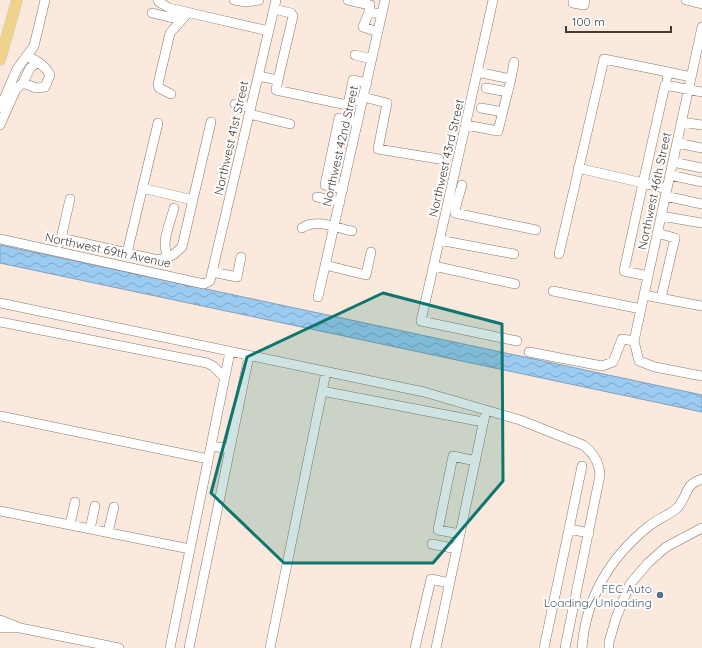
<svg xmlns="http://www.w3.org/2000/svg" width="702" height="648" font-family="Quicksand,sans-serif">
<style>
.water{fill:url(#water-waves);stroke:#81a0ba}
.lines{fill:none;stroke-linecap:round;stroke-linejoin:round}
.minor-casing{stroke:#86786c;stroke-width:10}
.major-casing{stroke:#d2d0cf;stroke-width:12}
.minor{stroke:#fff;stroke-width:9}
.major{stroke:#efd28b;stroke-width:11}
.marked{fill:#0f766e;fill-opacity:0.2;stroke:#0f766e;stroke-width:3;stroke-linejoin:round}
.service-dot{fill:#5c6f8a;stroke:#fff;stroke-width:1.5}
.labels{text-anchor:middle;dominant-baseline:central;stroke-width:4;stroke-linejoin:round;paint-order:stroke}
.street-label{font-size:12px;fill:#423b36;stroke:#fff}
.service-label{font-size:12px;fill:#4e5e75;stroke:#fff;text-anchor:end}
</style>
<defs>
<pattern id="water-waves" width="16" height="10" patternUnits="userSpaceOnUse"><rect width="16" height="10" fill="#9ccbf2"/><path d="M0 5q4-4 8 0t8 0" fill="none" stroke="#81a6c5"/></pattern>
</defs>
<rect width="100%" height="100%" fill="#fae9dc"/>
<path class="water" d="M0,245L702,395V412L0,263Z"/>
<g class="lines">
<defs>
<path id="minor" d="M158,0L159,2L169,8L269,31
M234,0L246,2L259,0
M348,0L370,5L369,12L382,14
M493,0L463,136L421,321L517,341
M573,0V3L584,5L585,0
M686,0L702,4
M369,12L363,27L378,32
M152,13L181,20
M702,27L634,341L639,361L655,367L702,376
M355,55L372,59
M477,72L511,79L514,62
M258,76L278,80L293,16L291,13L274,9
M667,78L668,72L691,77
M278,80L276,90L347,105L349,100L362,102
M23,83L30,68L38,62
M486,88L508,92
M171,94L159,88L158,84L170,33L188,13
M363,97L387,103L378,149L439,159
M349,100L353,80L367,83
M235,104L251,108
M0,108L17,69L34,46L45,0
M481,108L503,112
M249,114L290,124
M682,122L702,125
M0,125L16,89L23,83L36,88L45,87L50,75C45,65 37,60 26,56
M466,125L498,131L511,79
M677,143L702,148
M673,162L702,168
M578,168L643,183L665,85L702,92
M670,175L702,182
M142,188L193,200
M343,189L325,185L339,118L358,122
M665,196L702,204
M317,197L340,202
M452,202H457L462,185
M457,202L455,213L536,230
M661,216L702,223
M302,228C315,218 337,228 352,231
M657,233L675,238L661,298
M61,238L158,260L173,255L182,247L211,122
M0,239L204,284L210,281L276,0
M439,240L514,254
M60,243L70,199
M127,253L158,123
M559,254L604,59L668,72
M169,257C159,246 171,221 174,208
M325,265L366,275L371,252
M434,266L515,284
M212,272L237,277L241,257
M648,276L624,271L643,183L667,189
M553,291L641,309
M644,295L702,306
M318,297L385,0
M0,303L424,392L520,420L583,445C594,453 599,462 600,475L565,648
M0,322L207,363L213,366L225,378
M529,352L602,366L613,362L622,339L634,341
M322,391L483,422
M0,416L208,459
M211,446L230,449
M0,511L190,549
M70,525L75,502
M90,529L95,506
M569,529L582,466
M108,532L114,507
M460,534L438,530L453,456L475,461
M432,544L457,549
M0,620L20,628L119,648
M0,628H15
M170,648L230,352
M189,648L249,356
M270,648L326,372
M415,648L431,579L449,583
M436,648L486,410
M544,648L569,529L589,533
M582,648C586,597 609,558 649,526C658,519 669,515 677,508C688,497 684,484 702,479
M609,648V642L616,618L630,584L648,563L666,547L702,528"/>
<path id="major" d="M0,60L17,0"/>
</defs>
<use href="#minor" class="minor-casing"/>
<use href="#major" class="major-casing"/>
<use href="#minor" class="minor"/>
<use href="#major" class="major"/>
</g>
<path class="marked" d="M383,293L502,324L503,481L433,563H284L211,493L247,357Z"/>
<circle class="service-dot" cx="660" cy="595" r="4"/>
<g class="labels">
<g class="street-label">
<text transform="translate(231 138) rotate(-77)">Northwest 41st Street</text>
<text transform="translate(340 146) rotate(-77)">Northwest 42nd Street</text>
<text transform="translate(446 158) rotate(-77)">Northwest 43rd Street</text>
<text transform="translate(654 191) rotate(-78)">Northwest 46th Street</text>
<text transform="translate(108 250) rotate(12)">Northwest 69th Avenue</text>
</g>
<g class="service-label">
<text x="652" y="588">FEC Auto<tspan x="652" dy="14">Loading/Unloading</tspan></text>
</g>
</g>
<path d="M566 26v6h105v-6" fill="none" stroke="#423b36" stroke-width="2"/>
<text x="572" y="26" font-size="12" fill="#423b36" stroke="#ffffff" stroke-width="3" paint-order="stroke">100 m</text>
</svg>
